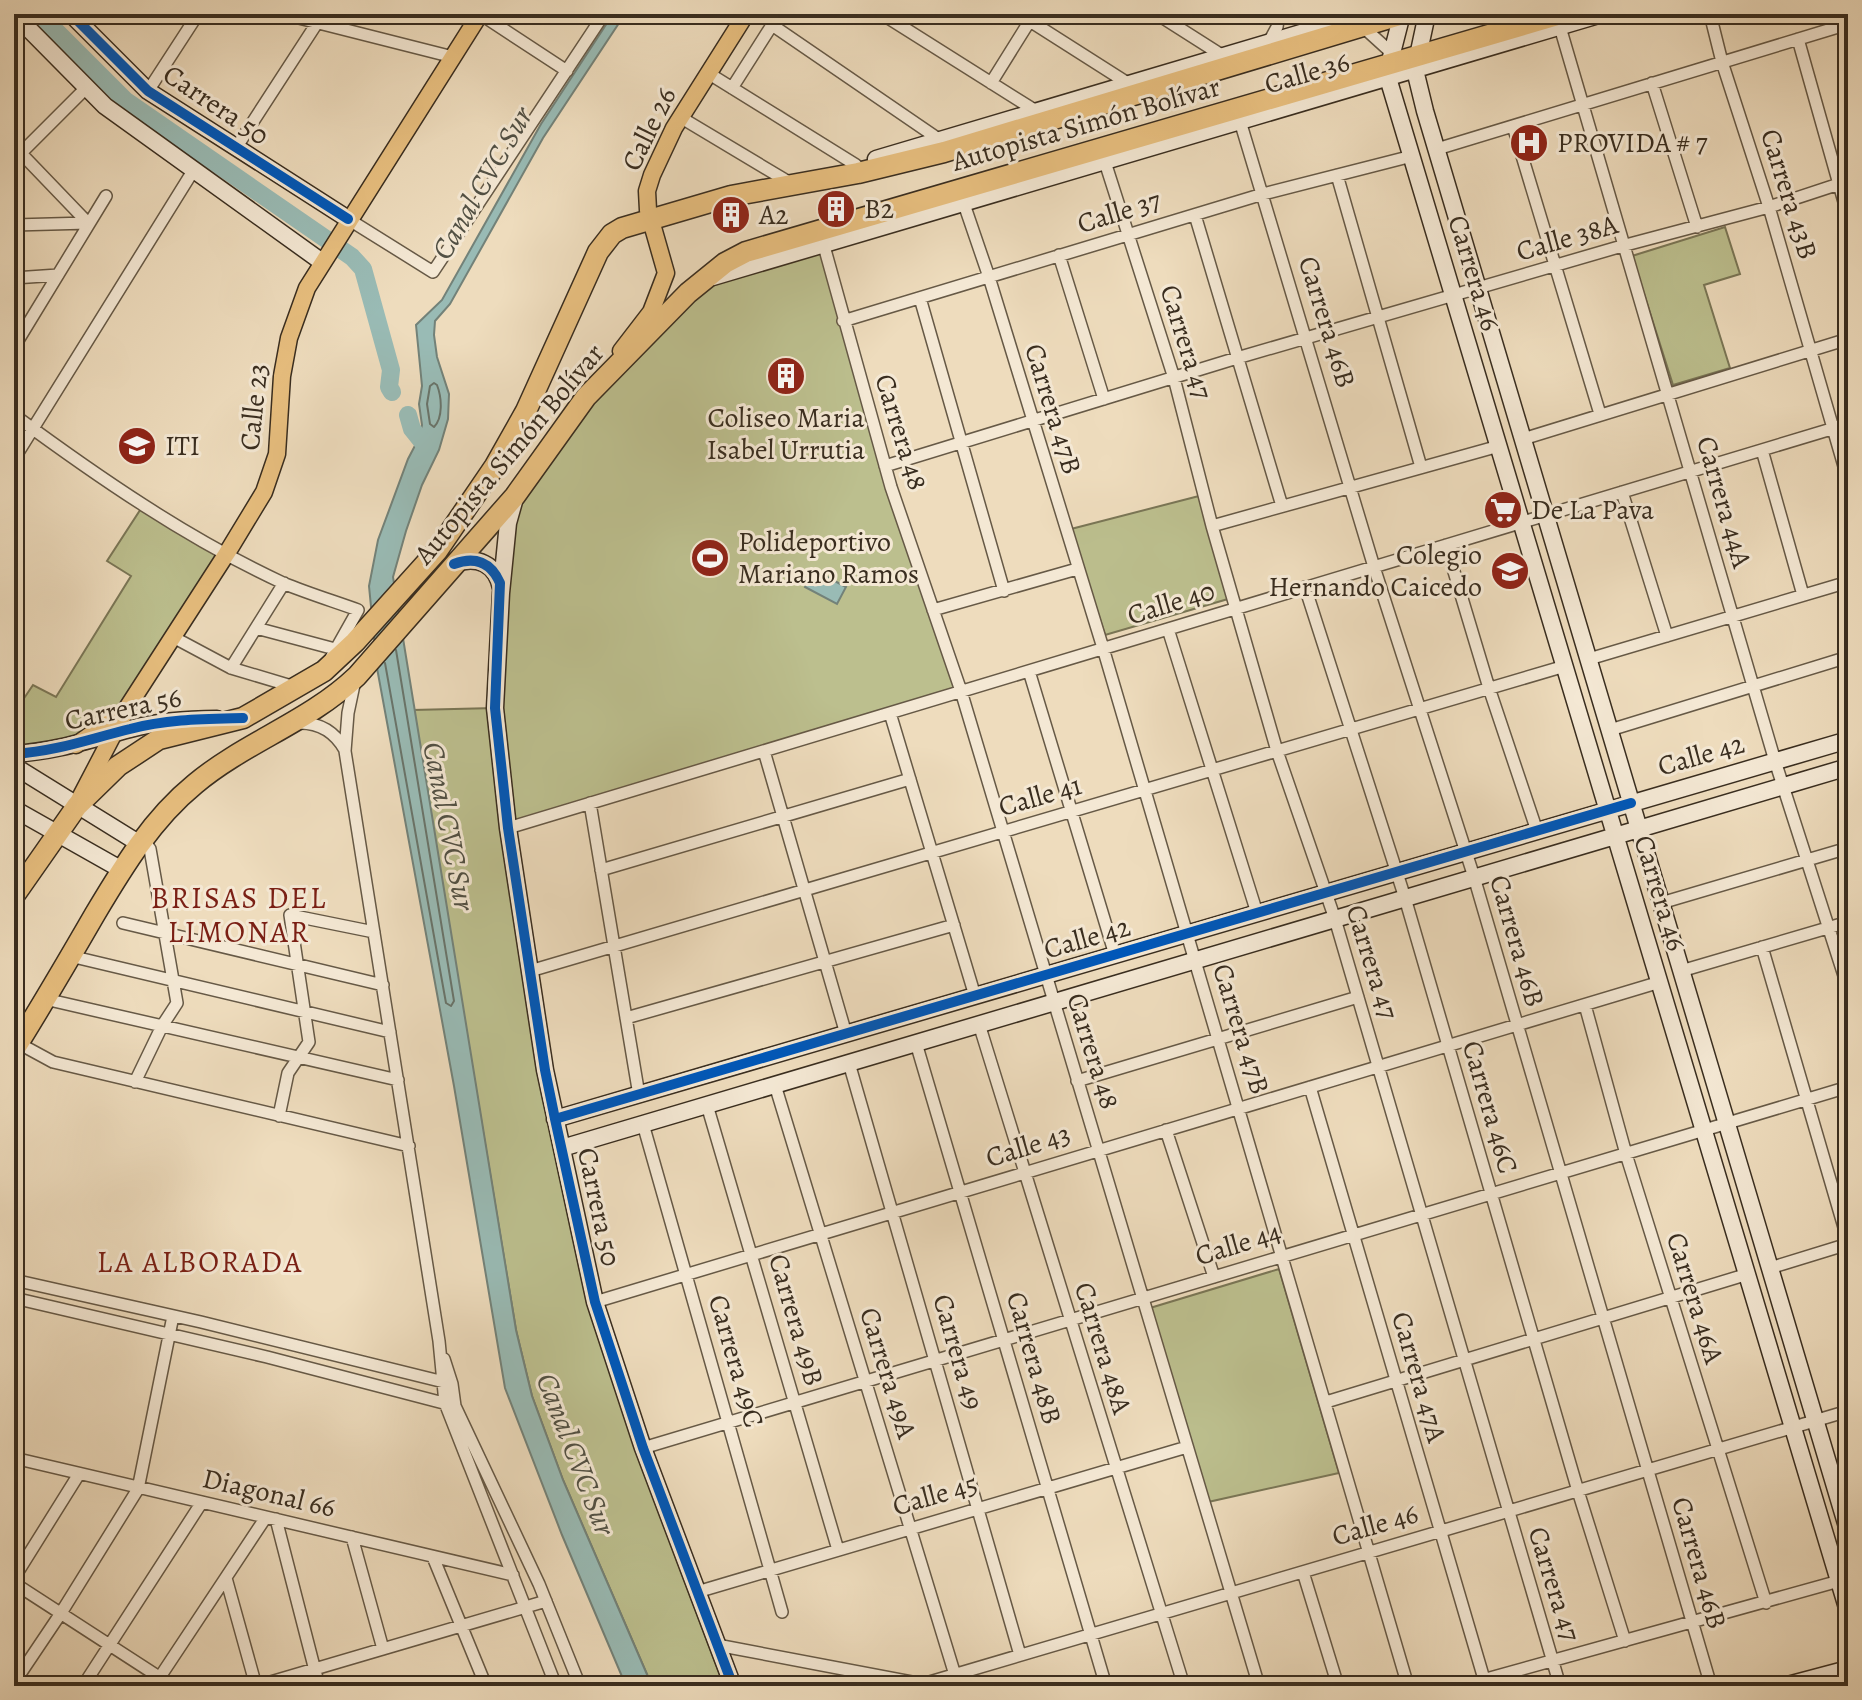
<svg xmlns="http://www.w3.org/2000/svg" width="1862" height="1700" font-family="Alegreya,serif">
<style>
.green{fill:#bcbf8e;stroke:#7a7656;stroke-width:2}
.water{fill:#99bbb5;stroke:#738279;stroke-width:2}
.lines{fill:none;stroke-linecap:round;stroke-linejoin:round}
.shore{stroke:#69746a;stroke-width:2}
.river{stroke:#99bbb5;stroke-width:18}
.street-casing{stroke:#665946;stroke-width:14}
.secondary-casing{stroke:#392d1f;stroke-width:19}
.primary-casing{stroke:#392d1f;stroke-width:19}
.highway-casing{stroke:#392d1f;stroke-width:23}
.street{stroke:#f4e8d4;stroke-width:11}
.secondary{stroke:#f4e8d4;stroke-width:16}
.primary{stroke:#e7be7e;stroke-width:16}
.highway{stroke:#e7be7e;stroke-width:20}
.cycleway-casing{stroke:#f4e8d4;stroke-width:15}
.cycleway{stroke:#0057b8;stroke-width:10}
.labels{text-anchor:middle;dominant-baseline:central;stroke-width:6;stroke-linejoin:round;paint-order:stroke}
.street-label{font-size:28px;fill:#392d1f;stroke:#f4e8d4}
.poi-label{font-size:28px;fill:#392d1f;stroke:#f4e8d4;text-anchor:start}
.water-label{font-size:30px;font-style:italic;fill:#515044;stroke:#f4e8d4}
.neighbourhood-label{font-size:30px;letter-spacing:2px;fill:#7a1f14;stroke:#f4e8d4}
</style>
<rect width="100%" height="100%" fill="#eedcbd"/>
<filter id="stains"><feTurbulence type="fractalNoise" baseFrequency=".0025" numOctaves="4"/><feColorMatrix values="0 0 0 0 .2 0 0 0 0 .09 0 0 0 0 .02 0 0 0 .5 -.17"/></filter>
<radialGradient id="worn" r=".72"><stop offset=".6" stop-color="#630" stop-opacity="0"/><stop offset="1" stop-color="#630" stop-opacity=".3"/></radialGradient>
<path class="green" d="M1725,227L1740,274L1704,285L1730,368L1673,385L1632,256Z
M824,246L843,321L961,691L508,828L547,1113L587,1303L635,1449L724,1686H652L563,1480L532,1396L516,1330L413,710L495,708L508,523L574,415L688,293Z
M1199,496L1228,599L1105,635L1071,529Z
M144,504L227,553L112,735L14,754V713L33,685L56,697L131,576L107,561Z
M1279,1269L1339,1473L1208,1502L1150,1308Z"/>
<path class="water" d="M613,14H625L543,138L450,304L435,321L434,335L437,357L449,394L448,419L439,450L422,485L406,531L393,577L516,1330L532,1396L563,1480L652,1686H626L562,1535L505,1388L454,1086L377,668L369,586L378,540L408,459L419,438L422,425L419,404L422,386L416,325L442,300L541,124Z
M814,570L846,587L837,604L805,587Z"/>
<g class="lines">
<path class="shore" d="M434,383L437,385C442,398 443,418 434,427L430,424L427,404L430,386Z
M385,663L446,1003L451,1006L454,1001L396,650"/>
<path class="river" d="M39,14L126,101L352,257L363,269L391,370L389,387L392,392
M408,415L412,429L424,444"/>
<defs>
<path id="street" d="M283,14L453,57
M480,14L567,71
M882,14L1036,111
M1019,14L1129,84
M1157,14L1223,56
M1710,14L1722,62L1769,207L1848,480
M772,25L940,140
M1362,26L1394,55
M1560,27L1775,761L1848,988
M1798,39L1848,216
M1269,42L1277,27L1279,14
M708,73L856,165
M991,83L1034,14
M1652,83L1697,227
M732,88L779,14
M148,91L198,14
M680,117L787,181
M1240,121L1374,567L1474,877L1711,1686
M1513,126L1600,414
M14,146L88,223
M236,148L317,23
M1437,149L1848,24
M14,160L86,88
M1105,162L1174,378L1212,526L1277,751L1335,919L1560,1686
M1337,175L1421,467
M964,204L989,277L1103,648L1408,1686
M1195,215L1282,506
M348,219L433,272L604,14
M14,225L88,223
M824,246L891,487L961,691L1259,1686
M1059,255L1104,399
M14,278L58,275
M920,298L1004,591
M843,321L1263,194L1412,156
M14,347L106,196
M14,415C98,477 188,539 283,583C307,593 333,601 358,610L331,658
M1523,439L1848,339
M1762,450L1803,595
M14,459L193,171
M885,466L1237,358L1622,246L1769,207L1848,181
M1622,492L1667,636
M1212,526L1499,446
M1446,545L1489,688L1537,831
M1305,587L1405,898L1578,1491L1625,1641
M933,610L1077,569
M256,628L335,649
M1168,629L1257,913
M173,637L231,668L288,685L292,690
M1589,659L1848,582
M231,668L284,583
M1029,671L1115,955
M355,680L348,713L345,751L439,1341L445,1403L556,1686
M890,713L975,996
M297,723C319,722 335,732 345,750
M1610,730L1848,657
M764,751L846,1034
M590,803L639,1095
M508,828L1848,424
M601,870L910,779
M1661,903L1848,848
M123,923L383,985
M1762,947L1848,1241
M70,956L390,1032
M530,971L1565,666
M1681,971L1848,922
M45,999L398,1080
M1585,1005L1626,1154L1766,1603
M626,1018L954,925
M979,1024L1184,1686
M916,1043L1106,1686
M849,1063L1020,1655
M14,1065L18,1043L53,1062L409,1146
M1077,1081L1358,997
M135,1082L162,1026L177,1003L150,849L143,839
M775,1085L955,1675
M1310,1087L1484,1679
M707,1105L838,1550
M279,1116L288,1073L309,1042L290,915L374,932
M643,1124L782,1612
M1166,1130L1214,1277
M1770,1268L1848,1244
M14,1280L201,1322L452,1384
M14,1298L267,1357L455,1406
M595,1302L1660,982
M444,1359L452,1384L455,1406L539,1584L580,1686
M1326,1402L1748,1274
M643,1448L1848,1087
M14,1458L513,1575
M276,1519L319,1686
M352,1537L383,1649
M433,1557L486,1686
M1303,1572L1338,1686
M14,1578L79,1474
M226,1578L256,1686
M14,1583L173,1686
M697,1592L1187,1447
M717,1645L922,1684
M14,1683L61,1613L138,1489L173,1316
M83,1686L202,1502
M154,1686L266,1517
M257,1686L546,1601
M916,1686L1848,1411
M1461,1686L1839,1581"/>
<path id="secondary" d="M14,14L105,106L322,262
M71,14L148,91L348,219
M1402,14L1389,65L1388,78L1848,1611
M1427,14L1415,70L1425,111L1848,1530
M876,159L1365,14
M713,277L1602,14
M515,498L508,523L501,593L495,708L508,828L545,1070L595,1302L643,1448L733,1686
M454,564C477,555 496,564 501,588
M14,754C58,751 88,740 130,729C159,721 188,719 217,719
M14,766L140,844
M14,809L122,870
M555,1119L1848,740
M562,1148L1848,767
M1784,1686L1848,1669"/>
<path id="primary" d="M621,351L651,312L666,273L648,210L647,191L652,175L674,128L746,14
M76,745L120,714
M79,800L127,708L227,553L264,492L277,454L282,376L289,338L307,288L480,14"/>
<path id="highway" d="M14,896L77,806L118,766L159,739L243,718L324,671L355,642L437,551L495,466L526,411L598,252L612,234L622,228L731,196L858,173L944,152L1403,14
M14,1050C42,1005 69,959 95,914C123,867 152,819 195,784C245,742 309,722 357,676L515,496L586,397L688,293L725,263L746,252L1561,14"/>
</defs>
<use href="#street" class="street-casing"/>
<use href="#secondary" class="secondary-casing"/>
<use href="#primary" class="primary-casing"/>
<use href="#highway" class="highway-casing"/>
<use href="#street" class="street"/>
<use href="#secondary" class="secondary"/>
<use href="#primary" class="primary"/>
<use href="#highway" class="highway"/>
<defs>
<path id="cycleway" d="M71,14L148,91L348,219
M454,564C475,556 491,562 500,583L495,708L508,828L545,1070L555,1119L595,1302L643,1448L733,1686
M14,754C58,751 89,739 130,729C167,719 205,719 243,718
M555,1119L1631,803"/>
</defs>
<use href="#cycleway" class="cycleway-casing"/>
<use href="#cycleway" class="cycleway"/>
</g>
<defs>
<symbol id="hospital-disc" viewBox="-11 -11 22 22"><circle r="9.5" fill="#8f2418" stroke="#f4e8d4"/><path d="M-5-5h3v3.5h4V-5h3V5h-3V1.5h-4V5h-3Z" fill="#fff"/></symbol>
<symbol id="building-disc" viewBox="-11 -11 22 22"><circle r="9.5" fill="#8f2418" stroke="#f4e8d4"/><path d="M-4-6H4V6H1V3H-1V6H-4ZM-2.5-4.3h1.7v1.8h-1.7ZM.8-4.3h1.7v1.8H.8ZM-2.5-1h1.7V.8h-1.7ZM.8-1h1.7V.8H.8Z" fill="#fff"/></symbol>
<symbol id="school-disc" viewBox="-11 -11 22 22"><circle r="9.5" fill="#8f2418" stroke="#f4e8d4"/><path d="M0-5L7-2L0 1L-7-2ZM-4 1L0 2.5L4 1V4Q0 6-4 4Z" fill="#fff"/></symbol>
<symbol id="supermarket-disc" viewBox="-11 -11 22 22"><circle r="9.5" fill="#8f2418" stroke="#f4e8d4"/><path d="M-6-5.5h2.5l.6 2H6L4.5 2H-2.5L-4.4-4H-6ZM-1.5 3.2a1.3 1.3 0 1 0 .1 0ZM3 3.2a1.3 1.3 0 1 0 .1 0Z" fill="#fff"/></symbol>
<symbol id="stadium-disc" viewBox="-11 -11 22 22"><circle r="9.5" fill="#8f2418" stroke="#f4e8d4"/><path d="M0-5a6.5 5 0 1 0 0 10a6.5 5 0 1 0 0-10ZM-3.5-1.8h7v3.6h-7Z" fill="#fff"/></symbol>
</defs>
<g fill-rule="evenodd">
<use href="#hospital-disc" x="1507" y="121" width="44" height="44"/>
<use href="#building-disc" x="814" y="187" width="44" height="44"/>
<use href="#building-disc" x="709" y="193" width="44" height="44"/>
<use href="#building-disc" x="764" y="354" width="44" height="44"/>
<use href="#school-disc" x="115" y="424" width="44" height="44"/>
<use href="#supermarket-disc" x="1481" y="488" width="44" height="44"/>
<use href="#stadium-disc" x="688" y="536" width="44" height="44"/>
<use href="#school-disc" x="1488" y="549" width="44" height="44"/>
</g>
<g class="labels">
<g class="street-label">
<text transform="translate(1307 73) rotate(-16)">Calle 36</text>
<text transform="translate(216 105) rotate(34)">Carrera 50</text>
<text transform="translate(1086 124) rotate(-16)">Autopista Simón Bolívar</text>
<text transform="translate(649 129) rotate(-64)">Calle 26</text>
<text transform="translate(1789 194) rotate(73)">Carrera 43B</text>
<text transform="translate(1119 212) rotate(-17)">Calle 37</text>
<text transform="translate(1567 238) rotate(-16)">Calle 38A</text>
<text transform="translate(1474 273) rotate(73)">Carrera 46</text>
<text transform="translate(1327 322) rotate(73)">Carrera 46B</text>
<text transform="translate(1186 342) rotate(73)">Carrera 47</text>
<text transform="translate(254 407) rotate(-84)">Calle 23</text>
<text transform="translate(1053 409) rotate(73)">Carrera 47B</text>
<text transform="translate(901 432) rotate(73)">Carrera 48</text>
<text transform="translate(509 454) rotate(-50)">Autopista Simón Bolívar</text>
<text transform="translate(1724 502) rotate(74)">Carrera 44A</text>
<text transform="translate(1171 603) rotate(-17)">Calle 40</text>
<text transform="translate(123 709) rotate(-12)">Carrera 56</text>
<text transform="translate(1701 755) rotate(-16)">Calle 42</text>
<text transform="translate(1040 796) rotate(-16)">Calle 41</text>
<text transform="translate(1660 893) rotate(73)">Carrera 46</text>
<text transform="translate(1087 938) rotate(-16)">Calle 42</text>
<text transform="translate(1517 941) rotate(74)">Carrera 46B</text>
<text transform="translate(1372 962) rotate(73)">Carrera 47</text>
<text transform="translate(1241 1029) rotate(73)">Carrera 47B</text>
<text transform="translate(1093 1051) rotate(73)">Carrera 48</text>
<text transform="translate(1490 1107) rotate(74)">Carrera 46C</text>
<text transform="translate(1028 1146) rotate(-17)">Calle 43</text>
<text transform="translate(599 1207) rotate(78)">Carrera 50</text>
<text transform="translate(1238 1244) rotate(-17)">Calle 44</text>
<text transform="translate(1695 1298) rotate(73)">Carrera 46A</text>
<text transform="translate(796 1320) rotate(74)">Carrera 49B</text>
<text transform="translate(1103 1348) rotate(73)">Carrera 48A</text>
<text transform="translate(958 1352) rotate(74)">Carrera 49</text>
<text transform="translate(1034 1358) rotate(74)">Carrera 48B</text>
<text transform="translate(736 1361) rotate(74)">Carrera 49C</text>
<text transform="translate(888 1373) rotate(73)">Carrera 49A</text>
<text transform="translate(1419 1377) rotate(74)">Carrera 47A</text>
<text transform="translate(269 1493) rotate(13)">Diagonal 66</text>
<text transform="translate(935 1495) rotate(-16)">Calle 45</text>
<text transform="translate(1375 1525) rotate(-16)">Calle 46</text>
<text transform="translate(1699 1563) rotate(74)">Carrera 46B</text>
<text transform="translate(1554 1584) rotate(73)">Carrera 47</text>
</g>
<g class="poi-label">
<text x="1557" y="143">PROVIDA # 7</text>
<text x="864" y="209">B2</text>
<text x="759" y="215">A2</text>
<text x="786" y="418" text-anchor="middle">Coliseo Maria<tspan x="786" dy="32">Isabel Urrutia</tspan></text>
<text x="165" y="446">ITI</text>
<text x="1531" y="510">De La Pava</text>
<text x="738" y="542">Polideportivo<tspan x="738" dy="32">Mariano Ramos</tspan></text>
<text x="1482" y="555" text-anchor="end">Colegio<tspan x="1482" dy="32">Hernando Caicedo</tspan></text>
</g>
<g class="water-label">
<text transform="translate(482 183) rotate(-60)">Canal CVC Sur</text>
<text transform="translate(449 826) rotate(79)">Canal CVC Sur</text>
<text transform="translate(576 1454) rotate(69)">Canal CVC Sur</text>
</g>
<g class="neighbourhood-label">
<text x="239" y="898">BRISAS DEL<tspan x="239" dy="34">LIMONAR</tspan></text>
<text x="200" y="1262">LA ALBORADA</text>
</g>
</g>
<rect width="1862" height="1700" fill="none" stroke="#eedcbd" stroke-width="48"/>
<rect x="16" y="16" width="1830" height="1668" fill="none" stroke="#392d1f" stroke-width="4"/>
<rect x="24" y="24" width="1814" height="1652" fill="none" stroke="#392d1f" stroke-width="2"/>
<rect width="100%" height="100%" filter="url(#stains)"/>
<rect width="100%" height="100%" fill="url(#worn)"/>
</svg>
